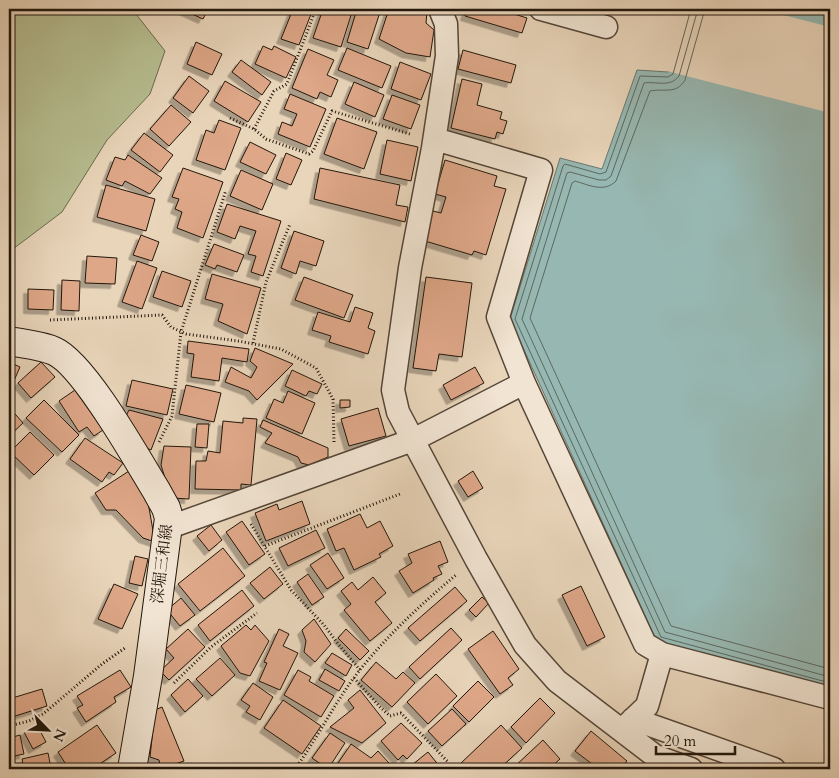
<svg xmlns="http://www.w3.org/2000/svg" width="839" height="778" font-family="Cardo,'Noto Serif JP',serif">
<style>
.green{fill:#b6bd90;stroke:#6c6a4e}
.water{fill:#97b8b2;stroke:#687870}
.pier{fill:#e9d5ba}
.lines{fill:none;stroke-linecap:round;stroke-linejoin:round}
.shore{stroke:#5c685f;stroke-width:1}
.building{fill:#dea788;stroke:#22170c;filter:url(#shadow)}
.street-casing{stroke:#544638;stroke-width:25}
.secondary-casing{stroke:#22170c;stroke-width:30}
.path{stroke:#22170c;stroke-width:3;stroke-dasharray:1 2.5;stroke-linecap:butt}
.street{stroke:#f1e4d2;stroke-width:22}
.secondary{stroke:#f1e4d2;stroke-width:28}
.labels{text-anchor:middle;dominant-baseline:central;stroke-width:4;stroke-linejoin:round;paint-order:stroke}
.street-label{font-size:16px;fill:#22170c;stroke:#f1e4d2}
</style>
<defs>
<filter id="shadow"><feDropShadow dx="-4.5" dy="4.5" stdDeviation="0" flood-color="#0004"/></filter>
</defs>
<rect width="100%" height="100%" fill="#e9d5ba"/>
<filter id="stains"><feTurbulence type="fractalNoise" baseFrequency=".004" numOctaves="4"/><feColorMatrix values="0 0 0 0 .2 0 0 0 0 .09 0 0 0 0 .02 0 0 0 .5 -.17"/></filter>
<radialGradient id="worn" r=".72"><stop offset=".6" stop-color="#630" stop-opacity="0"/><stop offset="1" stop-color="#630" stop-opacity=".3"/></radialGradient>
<path class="green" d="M9,9H132L165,51L150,94L107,140L62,212L9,252Z"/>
<path class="water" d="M687,9H830V688L657,642L510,319L560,158L602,169L637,70L668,72Z"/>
<path class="pier" d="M684,9H760L830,27V113L663,70H666Z"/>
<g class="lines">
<path class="shore" d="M691,9L673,74L668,77L640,76L606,172L600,174L565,164L563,166L515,319L661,637L830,683
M698,9L679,76C670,88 656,81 644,83L611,176L606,180H599L570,172L567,173L522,319L665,632L830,677
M705,9L685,80C676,95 664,88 650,91L616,181C604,193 589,185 575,181L572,183L530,318L671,626L830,669"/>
</g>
<path class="building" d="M181,9H208L203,19Z
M293,9H313L299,45L281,39Z
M323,9H353L341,47L313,38Z
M357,9H381L368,49L347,42Z
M389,9H422L427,12L426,23L434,30L430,57L406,53L379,39Z
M467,9H498L527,18L522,33L465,16Z
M196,42L222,54L212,75L187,64Z
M263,46L272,50L274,46L296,57L286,78L255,64Z
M347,48L391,66L382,88L338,70Z
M308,49L334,60L327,75L338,80L331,97L320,92L317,99L292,88Z
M463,50L516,65L511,83L458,69Z
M241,60L271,82L262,95L232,72Z
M400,62L431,74L421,100L391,89Z
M189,76L209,91L193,113L173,98Z
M462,79L482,84L477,105L502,112L500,119L507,121L503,134L497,132L495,139L451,128Z
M225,81L261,102L248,122L214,101Z
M354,82L384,95L375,117L345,104Z
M290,94L326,109L310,147L278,134L282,122L292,126L297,114L284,109Z
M392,95L420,105L411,129L383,119Z
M171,105L191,122L169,146L150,129Z
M337,118L377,132L364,169L324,154Z
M219,120L241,128L225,170L196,160L206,130L214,133Z
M144,133L173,155L160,172L131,150Z
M387,140L418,147L411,181L380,174Z
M250,142L276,155L266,174L240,162Z
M286,153L302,160L291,185L276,179Z
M128,155L162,178L150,194L125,181L122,186L106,180L115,157L125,160Z
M445,160L497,176L494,186L506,189L486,255L474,251L472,255L425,241L433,211L441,213L446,197L435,194Z
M183,168L223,182L203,238L177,228L182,212L175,209L179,199L172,197Z
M320,168L400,185L396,205L408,207L405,222L314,199Z
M241,170L273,184L262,210L230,196Z
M106,185L155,199L146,231L97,217Z
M227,204L281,221L263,276L251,272L256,256L248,254L256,231L240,226L235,239L217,232Z
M294,231L324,241L316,266L300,261L296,274L281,268Z
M141,235L159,242L152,261L133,255Z
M214,244L244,255L237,272L217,265L215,269L205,265Z
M87,256L117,258L115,284L85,283Z
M137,261L157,268L142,309L122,302Z
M162,271L191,281L182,307L153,297Z
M212,274L261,288L247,334L218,321L223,304L205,299Z
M304,277L353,295L344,318L295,300Z
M426,277L472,283L462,357L439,354L436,371L413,368Z
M62,280L80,281L79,311L61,310Z
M28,289L54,290L53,310L28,309Z
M355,307L373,313L368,328L375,331L368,354L329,342L331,336L312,330L318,312L350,322Z
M188,341L249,349L247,362L222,358L219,381L191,377L194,354L187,353Z
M255,348L293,364L257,400L249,391L225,382L231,367L251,378L257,367L250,361Z
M9,362L20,367L9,392Z
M41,362L55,377L31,398L18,383Z
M475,367L484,383L451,400L443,385Z
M292,370L322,384L317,394L309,391L306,396L285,386Z
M132,380L173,389L167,415L126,406Z
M186,385L221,393L214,422L179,414Z
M75,390L103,430L94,436L87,427L79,432L59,401Z
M288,391L315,403L302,434L266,418L274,399L283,403Z
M44,400L79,435L62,452L26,418Z
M340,400H350V407L340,408Z
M9,407L23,423L9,436Z
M378,408L386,436L349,446L341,419Z
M129,410L163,419L151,450L139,445L123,422Z
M243,418L257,419L251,485L241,484V490L195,489L196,461H206L208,451L220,453L223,421L243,423Z
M263,420L328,448V457L309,465L301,463L298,457L265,443L272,433L260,427Z
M197,424H209L207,448L195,447Z
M30,432L54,455L34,475L10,452Z
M85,438L123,463L114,475L109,472L102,482L70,459Z
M164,446L191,447L189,499L171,498L161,465Z
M129,471L148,502L155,542L143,538L116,510H106L95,493Z
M473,471L483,488L468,497L458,481Z
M302,501L310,524L266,541L255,513L277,504L279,510Z
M360,514L367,528L380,521L393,546L379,554L381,557L354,570L344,548L336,551L327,529Z
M242,521L265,554L249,565L226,532Z
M211,525L222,540L209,551L197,536Z
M316,530L325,548L288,566L279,548Z
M440,541L448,562L438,566L442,574L433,578L434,580L413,593L399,571L412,563L408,554Z
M223,548L245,576L200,611L178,584Z
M328,553L344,578L327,589L310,565Z
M135,556L148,559L142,586L129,583Z
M270,567L283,584L264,599L250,583Z
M308,574L324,597L312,605L297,582Z
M373,577L386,593L375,602L392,623L370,641L344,610L351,604L341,591L352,582L358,590Z
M114,584L138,594L122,629L98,619Z
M581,586L605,637L587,646L562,595Z
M455,587L467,601L420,641L408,628Z
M242,590L254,606L210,641L198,625Z
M482,597L489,603L476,617L469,610Z
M181,598L195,615L180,626L167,610Z
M314,619L331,644L315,662L304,652L306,641L302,630Z
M246,625L251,630L255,625L269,641L250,676L240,673L221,646Z
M451,628L462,640L420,679L409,667Z
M188,629L205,647L169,680L160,671L174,658L166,649Z
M279,629L289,634L283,646L298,653L280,690L259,681L267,663L264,662Z
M346,629L369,651L360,660L338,638Z
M493,631L519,669L508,678L513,685L500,694L468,649Z
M332,653L352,665L346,676L325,663Z
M220,658L235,675L212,696L196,679Z
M376,662L396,679L403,672L415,683L392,707L361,680Z
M325,669L345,681L339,691L319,680Z
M120,670L131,687L114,697L116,702L86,722L77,708L83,705L77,696Z
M298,670L311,677L309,681L334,696L321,717L284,695Z
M436,674L457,696L428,724L407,702Z
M188,679L203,696L185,712L171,695Z
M478,681L494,697L469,722L453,706Z
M253,683L273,697L260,720L246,712L250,706L241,700Z
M42,689L47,706L9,718V699Z
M360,690L386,723L362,743L330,727L354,708L348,700Z
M540,698L555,713L526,743L511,727Z
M283,700L321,726L302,754L264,728Z
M162,707L184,761L161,769L159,760L150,757L155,710Z
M452,709L466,724L442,746L428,731Z
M401,723L422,743L407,759L403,755L398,760L381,741Z
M37,725L46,742L33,749L24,732Z
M97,725L116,753L92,769H69L58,752Z
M501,725L522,748L499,769H463L459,765Z
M591,731L627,761L620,769H588L592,764L575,751Z
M330,733L345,743L328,769L312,758Z
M20,735L24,754L9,757V738Z
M543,740L560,759L549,769H512Z
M351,744L371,758L378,751L389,763L382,769H334Z
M428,752L440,767L437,769H407Z
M48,753L51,768L56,767V769H24L22,759Z
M564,764L570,769H560Z"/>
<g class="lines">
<defs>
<path id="street" d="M440,9L446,24L447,56L433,148L410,268L393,390L398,412L476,559L525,645L557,681L655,756L661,769
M541,9L606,27
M435,139L541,170L498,317L524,383L645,644L662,654L830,698
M167,528L413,440L524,383
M633,719L774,769
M624,728L647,706L662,654
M655,756L691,769"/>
<path id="secondary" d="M9,341C23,344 40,345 54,351C84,364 137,459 156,490L166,508L169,518L148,676L132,769"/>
</defs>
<use href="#street" class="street-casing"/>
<use href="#secondary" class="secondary-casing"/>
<path class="path" d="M230,118L254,129L266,139L309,154L313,151L332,111L410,134
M254,129L274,91L287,84L316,9
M50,320L162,315L171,327L186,334L238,341L281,349L316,368L333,399L334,442
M253,343L266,282L290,224
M159,442L172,416L181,332L226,190
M251,524L291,590L324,625L339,645L360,670
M265,546L400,494
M354,678L380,707L390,716L401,713L448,762
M174,683L211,647L257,613
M9,726L29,721L43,714L102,664L125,648
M295,769C316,740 332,708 353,679C382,640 419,606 456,575"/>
<use href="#street" class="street"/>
<use href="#secondary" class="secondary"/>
</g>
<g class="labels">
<g class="street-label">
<text transform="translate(162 564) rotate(-83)">深堀三和線</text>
</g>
</g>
<rect width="839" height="778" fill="none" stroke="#e9d5ba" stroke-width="30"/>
<rect x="10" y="10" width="819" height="758" fill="none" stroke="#22170c" stroke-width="2.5"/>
<rect x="15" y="15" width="809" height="748" fill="none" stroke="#22170c"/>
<g transform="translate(48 730) rotate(114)" stroke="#f1e4d2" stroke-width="4" paint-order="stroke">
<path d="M0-4L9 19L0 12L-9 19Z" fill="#22170c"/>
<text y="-8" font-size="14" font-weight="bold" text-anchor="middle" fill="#22170c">N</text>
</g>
<path d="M656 746v8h79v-8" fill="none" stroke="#22170c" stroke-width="2.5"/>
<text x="664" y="746" font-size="15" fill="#22170c" stroke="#f1e4d2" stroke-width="4" paint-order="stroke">20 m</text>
<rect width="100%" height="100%" filter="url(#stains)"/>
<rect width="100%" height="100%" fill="url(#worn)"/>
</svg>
